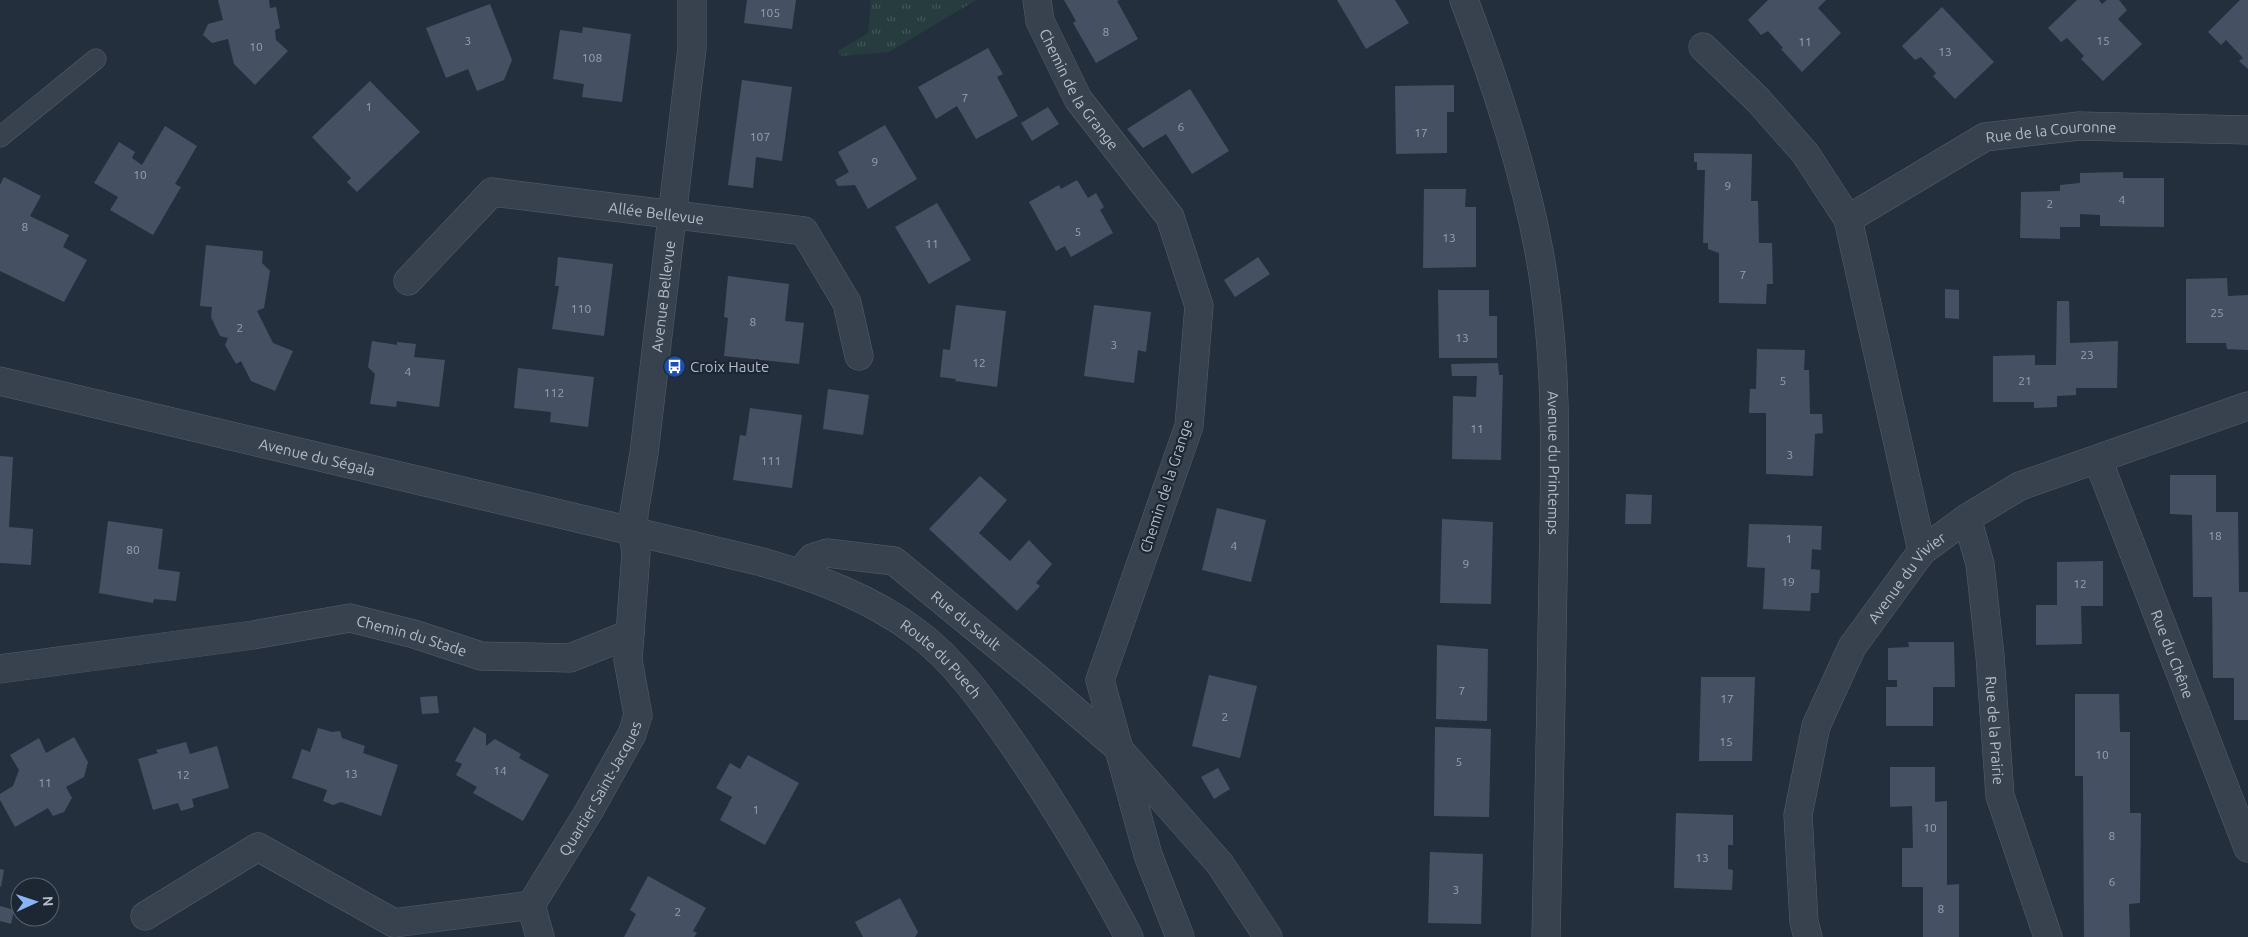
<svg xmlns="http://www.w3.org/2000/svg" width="2248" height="937" font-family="Ubuntu,sans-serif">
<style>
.park{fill:url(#park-tufts)}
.building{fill:#455162}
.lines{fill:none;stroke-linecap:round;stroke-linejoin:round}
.service-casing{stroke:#565f6c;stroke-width:21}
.minor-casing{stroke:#565f6c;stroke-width:29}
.tertiary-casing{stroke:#565f6c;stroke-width:29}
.service{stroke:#38414e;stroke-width:20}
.minor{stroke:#38414e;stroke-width:28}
.tertiary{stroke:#38414e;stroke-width:28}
.labels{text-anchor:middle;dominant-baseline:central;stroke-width:4.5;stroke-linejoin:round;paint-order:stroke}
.number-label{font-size:12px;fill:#98a1af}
.street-label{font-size:15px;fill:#b4bcc9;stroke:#1d2633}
.poi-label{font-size:15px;fill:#b4bcc9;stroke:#1d2633;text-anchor:start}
</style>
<defs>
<pattern id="park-tufts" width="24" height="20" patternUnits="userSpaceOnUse" patternTransform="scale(1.25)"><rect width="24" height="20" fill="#263c3f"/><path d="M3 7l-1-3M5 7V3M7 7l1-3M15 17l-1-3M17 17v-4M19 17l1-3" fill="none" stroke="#435659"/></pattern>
</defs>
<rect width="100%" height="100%" fill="#242f3e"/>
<path class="park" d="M871,0H976L889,52L840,56L838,51L868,33Z"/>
<path class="building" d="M218,0H269L270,8L276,7L280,28L275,30L276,40L288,51L255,85L234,64L228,39L212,43L203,35L208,24L223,20Z
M747,0H796L792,29L744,23Z
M1064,0H1120L1117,1L1138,39L1096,63L1073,23L1076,21Z
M1337,0H1395L1409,23L1366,49Z
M1768,0H1826L1818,8L1841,33L1802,72L1781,49L1783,48L1768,31L1761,35L1748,20Z
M2077,0H2099L2102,4L2107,0H2119L2127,10L2118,19L2142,44L2103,81L2081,59L2084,56L2067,38L2061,42L2048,28Z
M2240,0H2248V69L2239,61L2243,58L2226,40L2221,45L2208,32Z
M490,4L512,60L504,80L477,91L468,69L446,78L426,28Z
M1942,7L1994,62L1955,99L1933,76L1936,73L1921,57L1915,60L1902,46Z
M583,27L631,34L622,102L582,97L584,84L553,79L560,30L582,33Z
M988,48L1003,74L997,77L1018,116L976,139L957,106L936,119L918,87Z
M742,80L792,87L782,161L756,157L753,188L728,185Z
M370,81L420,132L357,192L347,182L351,178L312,137Z
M1454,85V112H1447V153L1396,154L1395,86Z
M1190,89L1229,151L1192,174L1166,134L1143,148L1127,129Z
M1048,107L1059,124L1032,141L1021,123Z
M885,125L917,179L868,209L855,185L838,186L835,180L849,172L838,152Z
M165,126L197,146L175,184L181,187L153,235L110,210L118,197L94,183L119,142L135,152L132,158L142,165Z
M1694,153L1752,154L1751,201H1758L1759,243H1772L1773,284H1767L1766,304L1719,303V253L1708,249V243H1703L1705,170H1697V162H1694Z
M2123,172V178H2164V227L2100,226V215L2080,214V227H2060V239L2020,238L2021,192L2060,191V185L2080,183V173Z
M4,177L41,196L30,216L69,235L63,247L87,260L64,302L0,271V185Z
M1077,180L1088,198L1096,193L1104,207L1100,210L1113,233L1071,257L1065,246L1056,251L1029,202L1059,185L1061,189Z
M1424,189H1466L1465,207H1476V267L1423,268Z
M937,203L971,260L929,284L895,227Z
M206,245L263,251L262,263L270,271L264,308L257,311L273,343L293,351L275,391L251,381L241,361L236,364L225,345L228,338L220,336L211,317L212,307L200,306Z
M558,257L613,264L604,336L552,329L559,286H555Z
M1258,257L1270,274L1235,297L1224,280Z
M728,276L789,284L785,321L804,323L799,364L724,356L728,318L724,317Z
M2227,278L2228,296L2248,295V350L2227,349L2226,343H2186V279Z
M1945,289L1959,290V319L1945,318Z
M1438,290H1489V316H1497V358H1439Z
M2057,301H2069L2070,343L2118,341L2117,388H2076V395L2057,396V407L2034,408V402H1993V356L2035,355V365H2056Z
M956,305L1006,311L997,387L955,381L956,379L940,377L943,349L950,350Z
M1094,305L1151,312L1146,352L1138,350L1134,383L1084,376Z
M372,341L397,345V342L416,344L414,357L445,360L439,407L397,401L396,407L370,404L375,374L368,367Z
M1757,349L1805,350L1804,370H1809L1810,414H1822L1823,433L1815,434L1813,476L1766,474V413H1749L1750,389H1756Z
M1498,363L1499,375H1503L1501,460L1452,459L1453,396L1476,397L1477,376H1452L1451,364Z
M518,368L594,377L588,427L550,422L551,412L514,408Z
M828,389L869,395L863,435L823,429Z
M750,408L802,415L792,488L733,480L740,435L746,436Z
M0,456L13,457L9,527L33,529L31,565L0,563Z
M2170,475H2216V512H2238L2239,592H2248V720H2234V678H2213L2212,597H2193L2192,515L2170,514Z
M980,476L1007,500L979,533L1010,561L1029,540L1052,564L1036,583L1040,586L1017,611L929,529Z
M1626,494L1652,495L1651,524H1625Z
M1217,508L1266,520L1251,582L1202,570Z
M1442,519L1493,522L1491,604L1440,603Z
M108,521L163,529L158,569L180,572L176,601L154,599L153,603L99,593Z
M1749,524L1822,526L1821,550L1812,549L1811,569L1820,570L1819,593H1811L1810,611L1763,609L1765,568L1747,567Z
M2103,561V606H2081L2082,644L2036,645V605H2057V562Z
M1908,642H1954L1955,687H1933V726H1886V687H1897V680H1888V648L1909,647Z
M1437,645L1488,649L1487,721L1436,719Z
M1209,675L1257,686L1240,758L1192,746Z
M1701,677H1755L1752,761H1699Z
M2075,694H2119L2120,732H2130V813H2141L2140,903L2129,904L2130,937H2084L2083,776H2075Z
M437,696L439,713L422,714L420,697Z
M474,727L486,734V746L495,739L521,754L519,758L549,775L523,821L473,793L477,787L456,775L462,764L455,761Z
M1435,727L1491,729L1489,817L1434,816Z
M318,728L332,732L340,731L342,738L365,746L363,753L398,765L381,816L341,802L333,805L323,801L327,790L292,778L302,749L310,752Z
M74,737L88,762L84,777L66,787L72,798L64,812L53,816L48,808L15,827L0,800V794L13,786L19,770L10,755L39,738L46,753Z
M186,742L190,754L217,746L229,788L192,799L194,807L181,811L178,803L153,810L138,759L158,753L156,750Z
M748,755L799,783L765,845L720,820L732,797L716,788L730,763L740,769Z
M1890,767H1935V802L1947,801V885L1959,884V937H1923V887H1902V848H1913L1912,806L1890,807Z
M1218,768L1230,789L1214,799L1201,777Z
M1676,813L1733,815V845H1728V869L1733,870L1732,890L1674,888Z
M1430,852L1483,854L1481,924L1428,923Z
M0,869L4,870L1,887L0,886Z
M648,876L706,908L693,931L697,933L694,937H624L636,914L630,910Z
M900,898L918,932L915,937H863L855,922Z
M0,906L14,910L11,924L0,921Z"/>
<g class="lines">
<defs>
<path id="service" d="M0,137L96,59"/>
<g id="minor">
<path id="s1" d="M1037,0L1040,21L1078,99L1170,217L1199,306L1189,426L1100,680L1148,855L1180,937"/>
<path id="s2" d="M1464,0C1495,81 1523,165 1539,251C1559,359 1555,470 1553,579C1551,698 1549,818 1546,937"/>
<path d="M1703,47L1758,100L1805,153L1848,219L1922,551"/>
<path id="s3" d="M1848,219L1985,137L2079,126L2248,130"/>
<path id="s4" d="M408,281L492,192L804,231L847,303L859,356"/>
<path id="s5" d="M2098,460L2248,848"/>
<path id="s6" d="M1967,518L1980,564L1990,656L2000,796L2048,937"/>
<path id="s7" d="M800,573L812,558L827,553L894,561L1037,678L1116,746L1220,864L1268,937"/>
<path id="s8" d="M0,669L253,635L350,618L414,634L481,656L570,658L630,634L636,553L633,533L634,513L644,453L692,48V0"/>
<path d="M531,905L540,937"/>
<path id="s9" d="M145,916L258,847L394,923L531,905L589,811L632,734L638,715L628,660L630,634"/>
<path id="s10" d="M1808,937L1804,922L1798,815L1816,726L1852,647L1922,551L1967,518L2020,486L2248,406"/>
</g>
<g id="tertiary">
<path id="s11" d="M0,381L762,562C817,578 871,598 916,632C955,661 983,701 1010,740C1054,803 1093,869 1129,937"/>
</g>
</defs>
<use href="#service" class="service-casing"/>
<use href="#minor" class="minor-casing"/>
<use href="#tertiary" class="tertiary-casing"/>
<use href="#service" class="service"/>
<use href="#minor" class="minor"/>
<use href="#tertiary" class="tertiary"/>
</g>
<defs>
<symbol id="bus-disc" viewBox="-11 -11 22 22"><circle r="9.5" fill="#1a4fb4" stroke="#1d2633"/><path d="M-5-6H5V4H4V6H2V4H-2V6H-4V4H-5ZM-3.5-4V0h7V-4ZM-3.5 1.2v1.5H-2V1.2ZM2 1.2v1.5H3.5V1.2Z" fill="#fff"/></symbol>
</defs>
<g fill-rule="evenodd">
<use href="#bus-disc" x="662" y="354" width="25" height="25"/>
</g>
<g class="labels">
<g class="number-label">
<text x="770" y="12">105</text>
<text x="1106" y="31">8</text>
<text x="468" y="40">3</text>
<text x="2103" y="40">15</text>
<text x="1805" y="41">11</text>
<text x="256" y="46">10</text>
<text x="1945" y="51">13</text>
<text x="592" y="57">108</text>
<text x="965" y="97">7</text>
<text x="369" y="106">1</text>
<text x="1181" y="126">6</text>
<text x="1421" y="132">17</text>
<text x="760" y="136">107</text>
<text x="875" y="161">9</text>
<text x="140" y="174">10</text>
<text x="1728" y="185">9</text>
<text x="2122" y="199">4</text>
<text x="2050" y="203">2</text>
<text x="25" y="226">8</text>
<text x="1078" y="231">5</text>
<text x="1449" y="237">13</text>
<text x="932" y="243">11</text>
<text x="1743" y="274">7</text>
<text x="581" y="308">110</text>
<text x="2217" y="312">25</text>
<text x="753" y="321">8</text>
<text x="240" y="327">2</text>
<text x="1462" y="337">13</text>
<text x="1114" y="344">3</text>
<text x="2087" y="354">23</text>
<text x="979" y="362">12</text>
<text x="408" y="371">4</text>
<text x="1783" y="380">5</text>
<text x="2025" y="380">21</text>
<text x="554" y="392">112</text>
<text x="1477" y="428">11</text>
<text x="1790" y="454">3</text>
<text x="771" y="460">111</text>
<text x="2215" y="535">18</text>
<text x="1789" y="538">1</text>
<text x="1234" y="545">4</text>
<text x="133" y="549">80</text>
<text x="1466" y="563">9</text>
<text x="1788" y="581">19</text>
<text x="2080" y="583">12</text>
<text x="1462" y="690">7</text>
<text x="1727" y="698">17</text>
<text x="1225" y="716">2</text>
<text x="1726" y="741">15</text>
<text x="2102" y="754">10</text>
<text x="1459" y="761">5</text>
<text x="500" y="770">14</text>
<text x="351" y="773">13</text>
<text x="183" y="774">12</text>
<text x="45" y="782">11</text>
<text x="756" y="809">1</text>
<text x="1930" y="827">10</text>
<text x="2112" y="835">8</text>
<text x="1702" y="857">13</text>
<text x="2112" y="881">6</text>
<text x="1456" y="889">3</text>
<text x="1941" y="908">8</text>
<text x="678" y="911">2</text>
</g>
<g class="street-label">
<text stroke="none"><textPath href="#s1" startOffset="100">Chemin de la Grange</textPath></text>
<text stroke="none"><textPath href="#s3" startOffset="226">Rue de la Couronne</textPath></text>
<text stroke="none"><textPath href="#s4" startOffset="288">Allée Bellevue</textPath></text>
<text stroke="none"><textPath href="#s8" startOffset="984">Avenue Bellevue</textPath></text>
<text stroke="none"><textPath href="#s11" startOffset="326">Avenue du Ségala</textPath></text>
<text stroke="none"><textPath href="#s2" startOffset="475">Avenue du Printemps</textPath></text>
<text transform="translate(1166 486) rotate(-72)">Chemin de la Grange</text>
<text stroke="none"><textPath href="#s10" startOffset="389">Avenue du Vivier</textPath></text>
<text stroke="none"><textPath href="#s7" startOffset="196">Rue du Sault</textPath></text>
<text stroke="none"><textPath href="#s8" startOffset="418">Chemin du Stade</textPath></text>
<text stroke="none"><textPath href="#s5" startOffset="208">Rue du Chêne</textPath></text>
<text stroke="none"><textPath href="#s11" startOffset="990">Route du Puech</textPath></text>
<text stroke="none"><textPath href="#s6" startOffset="215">Rue de la Prairie</textPath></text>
<text stroke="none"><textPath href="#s9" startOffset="562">Quartier Saint-Jacques</textPath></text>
</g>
<g class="poi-label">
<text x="690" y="366">Croix Haute</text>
</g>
</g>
<g transform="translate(35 902) rotate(87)"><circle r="24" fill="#1d2633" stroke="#59626f"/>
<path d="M0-4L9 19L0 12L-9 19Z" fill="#8ab4f8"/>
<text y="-8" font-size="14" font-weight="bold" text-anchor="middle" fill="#b4bcc9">N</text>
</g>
</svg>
